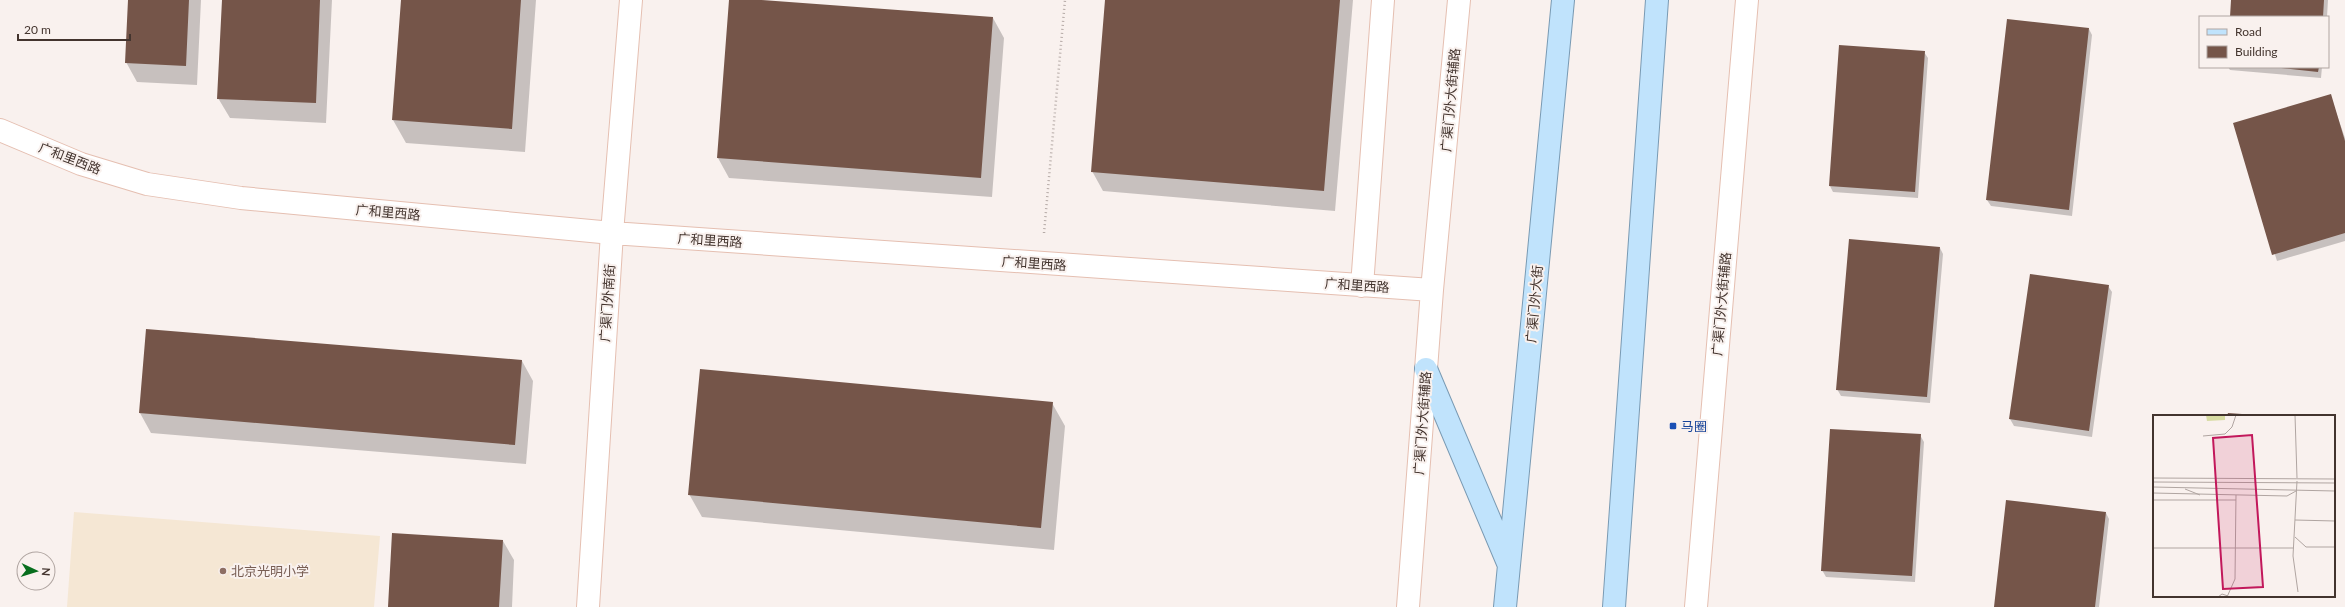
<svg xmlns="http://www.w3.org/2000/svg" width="2345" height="607" font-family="Lato,'Noto Sans SC',sans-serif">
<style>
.education{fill:#f5e7d4}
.shadow{fill:#0003}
.building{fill:#755549}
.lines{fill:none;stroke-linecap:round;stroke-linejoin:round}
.minor-casing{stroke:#e5bfb1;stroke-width:24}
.major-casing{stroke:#799ab3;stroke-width:24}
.path{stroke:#b6aba7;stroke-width:2.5;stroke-dasharray:1 3;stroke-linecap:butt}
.minor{stroke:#fff;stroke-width:22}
.major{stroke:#c0e3fc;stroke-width:22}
.transit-dot{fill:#1a4fb4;stroke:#f9f1ee;stroke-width:1.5}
.education-dot{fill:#8d6e63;stroke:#f9f1ee;stroke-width:1.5}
.labels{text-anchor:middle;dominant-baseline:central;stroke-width:4;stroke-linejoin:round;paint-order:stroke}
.street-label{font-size:13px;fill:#43342e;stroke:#f9f1ee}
.transit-label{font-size:13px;fill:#164399;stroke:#f9f1ee;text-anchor:start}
.education-label{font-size:13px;fill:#785e54;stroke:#f9f1ee;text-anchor:start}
.inset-road{fill:none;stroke:#b0a5a1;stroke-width:1}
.view{fill:#c2185b;fill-opacity:0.15;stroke:#c2185b;stroke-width:2}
.inset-edge{fill:none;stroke:#43342e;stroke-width:2}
</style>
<rect width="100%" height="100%" fill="#f9f1ee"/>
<path class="education" d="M74,512L380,536L374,607H67Z"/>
<path class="shadow" d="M129,0H201L197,85L137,82L126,62Z
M223,0H332L326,123L230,118L218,98Z
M402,0H536L525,152L406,143L393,120Z
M730,0L993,18L1004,38L992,197L729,178L718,158Z
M1106,0H1353L1335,211L1103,191L1092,171Z
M2232,0H2328L2327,17H2231Z
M2089,29L2092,35L2072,216L1991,206L1987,200Z
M1924,52L1928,58L1918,198L1833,192L1830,186Z
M2228,67H2322L2321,78L2230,70Z
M2330,95L2345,138V241L2277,261L2234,124Z
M1940,248L1943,254L1930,403L1841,396L1837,389Z
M2031,275L2108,286L2112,292L2092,437L2014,426L2010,419Z
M147,330L522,361L533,381L526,464L151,433L140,413Z
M1052,403L1065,426L1054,550L702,517L689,494Z
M1920,435L1924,442L1915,582L1826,577L1822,570Z
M2106,513L2109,519L2099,607H1995Z
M503,541L514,560L512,607H389Z"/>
<path class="building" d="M128,0H189L186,66L125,63Z
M222,0H320L316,103L217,99Z
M401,0H521L512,129L392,120Z
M729,0H762L993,17L981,178L717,158Z
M1105,0H1340L1324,191L1091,172Z
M2231,0H2324L2323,17H2230Z
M2007,19L2089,28L2069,210L1986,200Z
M1839,45L1925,51L1915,192L1829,186Z
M2272,67H2319L2318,72Z
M2331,94L2345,141V233L2272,255L2233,123Z
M1849,239L1940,247L1927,397L1836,390Z
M2030,274L2109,285L2089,431L2009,419Z
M146,329L522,360L515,445L139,413Z
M700,369L1053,402L1041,528L688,495Z
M2228,413L2256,415V416H2227Z
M1830,429L1921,434L1912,576L1821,571Z
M2006,500L2106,512L2095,607H1994Z
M392,533L503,540L499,607H388Z"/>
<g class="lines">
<defs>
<path id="minor" d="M0,130L81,164L147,184L241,198L612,233L1432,290
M1362,286L1383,0
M588,607L612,233L631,0
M1408,607L1432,290L1459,0
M1696,607L1747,0"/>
<path id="major" d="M1426,369L1508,563
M1505,607L1563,0
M1614,607L1657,0"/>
</defs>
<use href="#minor" class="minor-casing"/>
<use href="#major" class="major-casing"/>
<path class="path" d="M1044,233L1065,0"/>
<use href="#minor" class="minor"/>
<use href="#major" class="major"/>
</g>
<rect class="transit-dot" x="1669" y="422" width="8" height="8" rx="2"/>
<circle class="education-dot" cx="223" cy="571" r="4"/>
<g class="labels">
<g class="street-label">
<text transform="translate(1450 100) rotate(-85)">广渠门外大街辅路</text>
<text transform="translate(70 158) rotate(21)">广和里西路</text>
<text transform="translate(388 212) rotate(5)">广和里西路</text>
<text transform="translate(710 240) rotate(4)">广和里西路</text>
<text transform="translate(1034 263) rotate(4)">广和里西路</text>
<text transform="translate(1357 285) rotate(4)">广和里西路</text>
<text transform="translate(607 303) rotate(-86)">广渠门外南街</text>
<text transform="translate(1534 304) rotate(-85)">广渠门外大街</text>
<text transform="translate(1721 304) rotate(-85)">广渠门外大街辅路</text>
<text transform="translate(1422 423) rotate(-86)">广渠门外大街辅路</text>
</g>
<g class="transit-label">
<text x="1681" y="426">马圈</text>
</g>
<g class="education-label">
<text x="231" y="571">北京光明小学</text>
</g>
</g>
<g transform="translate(2153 415)">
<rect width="182" height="182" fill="#f9f1ee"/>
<path d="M53,0H72V5L54,6Z" fill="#d8dca3"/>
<path class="inset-road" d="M142,0L144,63M50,21L72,19L79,12L83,0M0,63L182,64M144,66L140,141L145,177M0,67L182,68M0,72L182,76M32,74L47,80M0,78L134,81L143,76M0,85H83M142,105L182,106M142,122L153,132H182M0,133H141M51,182H65L69,179L75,181M74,182L82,164L83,80"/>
<path class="view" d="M99,20L110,172L70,174L60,23Z"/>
<rect width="182" height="182" class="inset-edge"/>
</g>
<rect x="2199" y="16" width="130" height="52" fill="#f9f1ee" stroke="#b0a5a1"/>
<rect x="2207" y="29" width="20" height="6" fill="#c0e3fc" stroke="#b0a5a1"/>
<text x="2235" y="36" font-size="12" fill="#43342e">Road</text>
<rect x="2207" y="46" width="20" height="12" fill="#755549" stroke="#b0a5a1"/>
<text x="2235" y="56" font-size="12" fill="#43342e">Building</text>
<g transform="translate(36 571) rotate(94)"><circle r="19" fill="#f9f1ee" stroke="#b0a5a1"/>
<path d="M0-3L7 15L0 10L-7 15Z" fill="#076e1d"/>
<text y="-6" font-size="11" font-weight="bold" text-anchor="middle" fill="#43342e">N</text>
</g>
<path d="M18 34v6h112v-6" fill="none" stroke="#43342e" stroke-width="2"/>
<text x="24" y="34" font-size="12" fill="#43342e" stroke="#f9f1ee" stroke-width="3" paint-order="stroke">20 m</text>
</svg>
